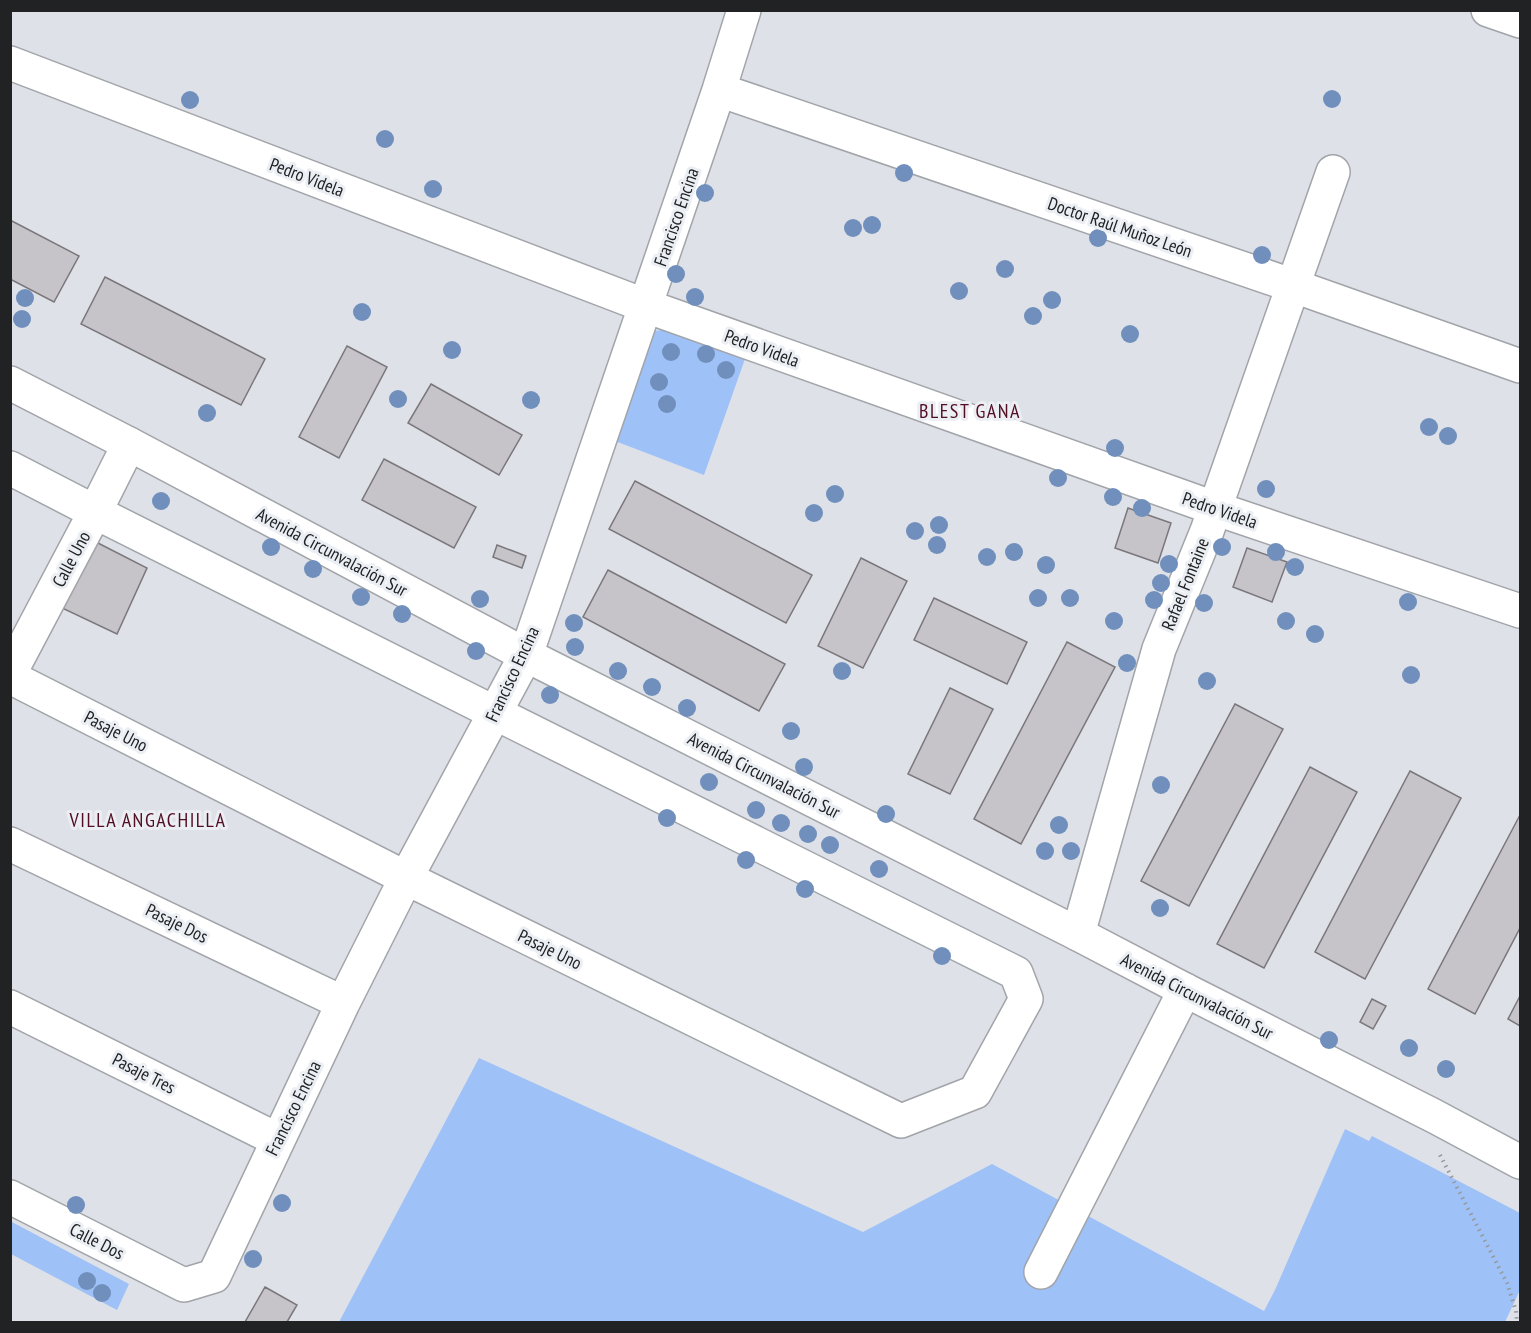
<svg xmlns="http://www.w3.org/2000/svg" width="1531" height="1333" font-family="'PT Sans Narrow',sans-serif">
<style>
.green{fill:#9ec1f7}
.building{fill:#c6c3c9;stroke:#7a777c;stroke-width:1.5}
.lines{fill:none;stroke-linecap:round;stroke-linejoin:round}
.minor-casing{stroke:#a1a4a9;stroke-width:36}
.major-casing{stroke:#a1a4a9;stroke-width:36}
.path{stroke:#96999d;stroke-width:4;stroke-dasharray:1.5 4.5;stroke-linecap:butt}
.minor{stroke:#fff;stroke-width:33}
.major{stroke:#fff;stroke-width:33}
.tree{fill:#708fbc}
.labels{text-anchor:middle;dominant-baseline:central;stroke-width:6;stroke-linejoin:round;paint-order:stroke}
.street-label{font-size:18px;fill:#202224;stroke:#ebeff4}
.neighbourhood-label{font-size:20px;letter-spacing:1.5px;fill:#520e23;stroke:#ebeff4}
</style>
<rect width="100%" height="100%" fill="#dee1e7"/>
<path class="green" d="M670,329L746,356L704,475L615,441L654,331Z
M479,1058L863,1232L992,1164L1264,1311L1275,1290L1345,1129L1369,1141L1372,1136L1520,1213V1290L1505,1322H339Z
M10,1221L129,1284L117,1310L11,1254Z"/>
<path class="building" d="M10,220L79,256L54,302L10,279Z
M105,277L265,359L241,405L81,324Z
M347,346L387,367L339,458L299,437Z
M431,384L522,435L499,475L408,423Z
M384,459L476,507L454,548L362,500Z
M635,481L812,575L786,623L609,529Z
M1128,508L1171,523L1158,563L1115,548Z
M96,542L147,568L117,634L62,608Z
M497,545L526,556L522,568L493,557Z
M1247,548L1287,562L1272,602L1233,587Z
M861,558L907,581L863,668L818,646Z
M608,570L785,664L759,711L583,617Z
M934,598L1027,642L1007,684L914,640Z
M1067,642L1115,667L1021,844L974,819Z
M950,688L993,709L950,794L908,774Z
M1235,704L1283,729L1189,906L1141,881Z
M1310,767L1357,792L1264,968L1217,944Z
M1410,771L1461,798L1365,979L1315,952Z
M1520,815V928L1475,1014L1428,989Z
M1520,996V1026L1508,1019Z
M1372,999L1386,1006L1373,1029L1360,1022Z
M265,1287L297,1305L287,1322H245Z"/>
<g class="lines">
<defs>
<path id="minor" d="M1488,10L1520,21
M10,63L646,306L1214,508L1520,611
M719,90L1294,286L1520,366
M10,468L95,512L495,713L1016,973L1026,999L975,1092L901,1121L406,878L10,677
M10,673L95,512L129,444
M10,844L343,1003
M1078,934L1159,649L1207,531L1333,172
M10,1007L278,1140
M10,1197L184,1285L214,1276L343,1003L406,878L526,655L719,90L744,10
M1041,1272L1185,990"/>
<path id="major" d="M10,383L129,444L526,655L1078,934L1185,990L1434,1116L1520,1162"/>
</defs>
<use href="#minor" class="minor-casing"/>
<use href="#major" class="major-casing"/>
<path class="path" d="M1440,1155L1507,1283L1516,1311L1517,1322"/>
<use href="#minor" class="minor"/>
<use href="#major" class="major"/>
</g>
<g class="tree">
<circle cx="1332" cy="99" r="9"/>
<circle cx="190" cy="100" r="9"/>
<circle cx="385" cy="139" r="9"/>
<circle cx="904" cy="173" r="9"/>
<circle cx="433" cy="189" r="9"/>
<circle cx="705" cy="193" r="9"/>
<circle cx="872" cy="225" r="9"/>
<circle cx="853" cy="228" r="9"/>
<circle cx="1098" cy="238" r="9"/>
<circle cx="1262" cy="255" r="9"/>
<circle cx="1005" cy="269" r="9"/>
<circle cx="676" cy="274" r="9"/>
<circle cx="959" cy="291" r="9"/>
<circle cx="695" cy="297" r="9"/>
<circle cx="25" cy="298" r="9"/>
<circle cx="1052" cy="300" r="9"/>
<circle cx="362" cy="312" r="9"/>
<circle cx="1033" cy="316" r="9"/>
<circle cx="22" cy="319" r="9"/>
<circle cx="1130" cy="334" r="9"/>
<circle cx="452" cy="350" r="9"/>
<circle cx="671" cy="352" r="9"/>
<circle cx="706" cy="354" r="9"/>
<circle cx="726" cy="370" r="9"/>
<circle cx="659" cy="382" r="9"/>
<circle cx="398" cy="399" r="9"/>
<circle cx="531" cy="400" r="9"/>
<circle cx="667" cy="404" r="9"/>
<circle cx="207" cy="413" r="9"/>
<circle cx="1429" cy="427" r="9"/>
<circle cx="1448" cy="436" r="9"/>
<circle cx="1115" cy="448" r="9"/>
<circle cx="1058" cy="478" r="9"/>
<circle cx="1266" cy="489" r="9"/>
<circle cx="835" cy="494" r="9"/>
<circle cx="1113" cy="497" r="9"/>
<circle cx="161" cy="501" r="9"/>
<circle cx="1142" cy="508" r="9"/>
<circle cx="814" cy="513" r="9"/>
<circle cx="939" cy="525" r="9"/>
<circle cx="915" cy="531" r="9"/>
<circle cx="937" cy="545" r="9"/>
<circle cx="271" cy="547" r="9"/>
<circle cx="1222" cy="547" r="9"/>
<circle cx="1014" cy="552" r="9"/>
<circle cx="1276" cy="552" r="9"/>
<circle cx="987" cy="557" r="9"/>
<circle cx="1169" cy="564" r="9"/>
<circle cx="1046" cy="565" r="9"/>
<circle cx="1295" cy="567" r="9"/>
<circle cx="313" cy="569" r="9"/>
<circle cx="1161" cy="583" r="9"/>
<circle cx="361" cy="597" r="9"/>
<circle cx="1038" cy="598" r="9"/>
<circle cx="1070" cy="598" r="9"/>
<circle cx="480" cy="599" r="9"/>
<circle cx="1154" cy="600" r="9"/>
<circle cx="1408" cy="602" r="9"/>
<circle cx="1204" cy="603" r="9"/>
<circle cx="402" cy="614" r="9"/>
<circle cx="1114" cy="621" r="9"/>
<circle cx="1286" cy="621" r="9"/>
<circle cx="574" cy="623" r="9"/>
<circle cx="1315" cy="634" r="9"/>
<circle cx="575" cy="647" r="9"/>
<circle cx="476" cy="651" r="9"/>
<circle cx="1127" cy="663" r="9"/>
<circle cx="618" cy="671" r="9"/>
<circle cx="842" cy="671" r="9"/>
<circle cx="1411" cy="675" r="9"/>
<circle cx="1207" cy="681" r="9"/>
<circle cx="652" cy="687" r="9"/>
<circle cx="550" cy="695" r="9"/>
<circle cx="687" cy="708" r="9"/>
<circle cx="791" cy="731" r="9"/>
<circle cx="804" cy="767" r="9"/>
<circle cx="709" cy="782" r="9"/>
<circle cx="1161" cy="785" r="9"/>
<circle cx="756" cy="810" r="9"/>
<circle cx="886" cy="814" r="9"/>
<circle cx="667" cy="818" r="9"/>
<circle cx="781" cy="823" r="9"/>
<circle cx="1059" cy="825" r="9"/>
<circle cx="808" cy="834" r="9"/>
<circle cx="830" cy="845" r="9"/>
<circle cx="1045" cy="851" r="9"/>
<circle cx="1071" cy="851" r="9"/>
<circle cx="746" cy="860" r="9"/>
<circle cx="879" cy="869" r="9"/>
<circle cx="805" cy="889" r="9"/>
<circle cx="1160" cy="908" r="9"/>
<circle cx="942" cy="956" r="9"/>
<circle cx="1329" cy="1040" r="9"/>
<circle cx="1409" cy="1048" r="9"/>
<circle cx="1446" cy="1069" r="9"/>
<circle cx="282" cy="1203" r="9"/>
<circle cx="76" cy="1205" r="9"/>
<circle cx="253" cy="1259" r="9"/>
<circle cx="87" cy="1281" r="9"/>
<circle cx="102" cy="1293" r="9"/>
</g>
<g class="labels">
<g class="street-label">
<text transform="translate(307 177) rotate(21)">Pedro Videla</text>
<text transform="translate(676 217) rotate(-71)">Francisco Encina</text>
<text transform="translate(1120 227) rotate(19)">Doctor Raúl Muñoz León</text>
<text transform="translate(762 348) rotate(20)">Pedro Videla</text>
<text transform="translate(1220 510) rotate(19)">Pedro Videla</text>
<text transform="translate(332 552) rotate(28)">Avenida Circunvalación Sur</text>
<text transform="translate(71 559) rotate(-62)">Calle Uno</text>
<text transform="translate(1185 584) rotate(-68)">Rafael Fontaine</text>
<text transform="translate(512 674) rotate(-65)">Francisco Encina</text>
<text transform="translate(116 731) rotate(27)">Pasaje Uno</text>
<text transform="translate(764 775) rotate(27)">Avenida Circunvalación Sur</text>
<text transform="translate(177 923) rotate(26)">Pasaje Dos</text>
<text transform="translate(550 949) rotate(26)">Pasaje Uno</text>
<text transform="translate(1197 996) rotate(27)">Avenida Circunvalación Sur</text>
<text transform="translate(144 1073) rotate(27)">Pasaje Tres</text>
<text transform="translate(293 1108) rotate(-64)">Francisco Encina</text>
<text transform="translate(97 1241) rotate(27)">Calle Dos</text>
</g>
<g class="neighbourhood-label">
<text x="970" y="411">BLEST GANA</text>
<text x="148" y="820">VILLA ANGACHILLA</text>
</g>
</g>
<rect width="1531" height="1333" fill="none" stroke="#202224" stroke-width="24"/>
</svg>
